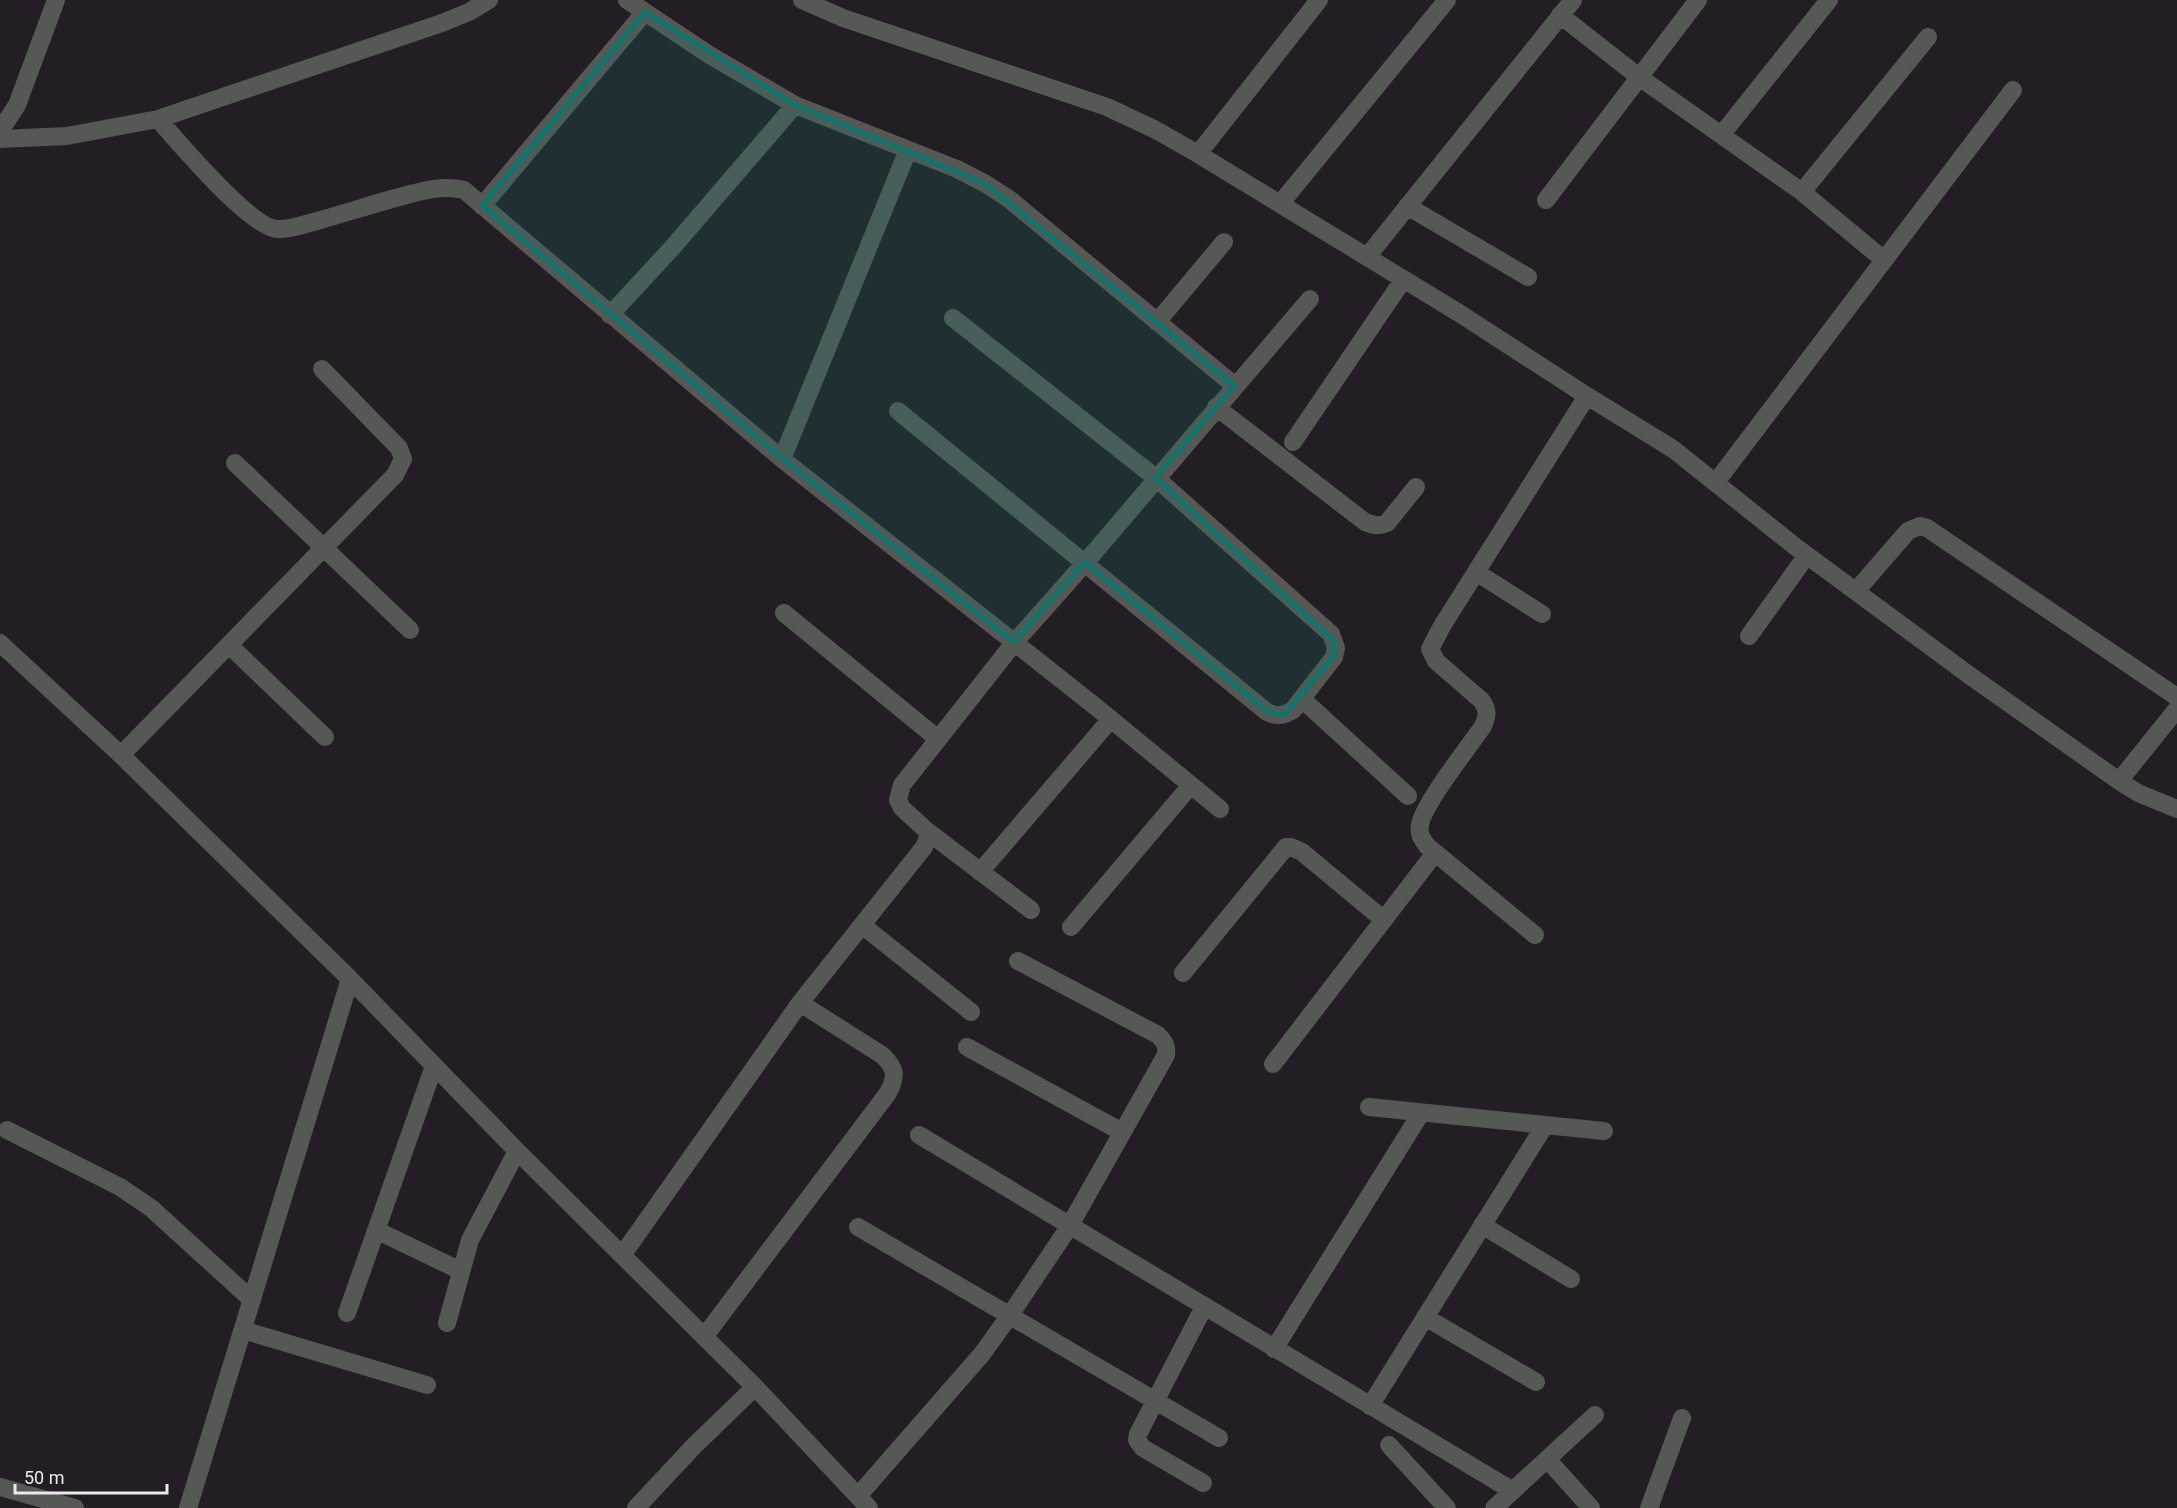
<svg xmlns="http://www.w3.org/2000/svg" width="2177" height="1508" font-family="Roboto,sans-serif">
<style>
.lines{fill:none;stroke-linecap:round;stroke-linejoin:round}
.minor{stroke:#555855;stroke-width:18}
.marked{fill:#0f766e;fill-opacity:0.2;stroke:#0f766e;stroke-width:4.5;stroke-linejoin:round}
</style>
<rect width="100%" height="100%" fill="#231d24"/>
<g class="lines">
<path class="minor" d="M627,0L708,54L795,105L957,169L986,184L1009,199L1235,386
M802,0L843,18L1107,107L1154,129L1198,154L1459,313L1587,396L1673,449L1797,548L1969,675L2119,781L2138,793L2177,809
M1560,15L1639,77L1802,192L1928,37
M158,119C178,142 250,227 277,229C291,230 305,224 317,221C342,214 367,206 392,199C415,193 441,184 464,190L782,459L1096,707L1220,809
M0,131L17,105L56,0
M1722,134L1829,0
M0,139L67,136L158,119L442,23L469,12L489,0
M1198,154L1319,0
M1802,192L1884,260
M1546,200L1698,0
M1280,204L1447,0
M482,206L645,12
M1407,206L1528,277
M1367,257L1573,0
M610,315L672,248L795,105
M1157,322L1224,242
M1216,407L1365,522C1373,525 1379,527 1387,523L1416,487
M898,411L1267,712C1277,717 1283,716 1293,710L1334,657L1336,648L1331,634L1156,478L953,318
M1293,442L1403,280
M782,459L908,150
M235,463L410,630
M1716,482L2013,90
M1476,572L1542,614
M1856,591L1908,531L1920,526L1927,528L2177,697
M784,613L938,739
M1749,636L1807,555
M0,643L121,755L350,979L517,1151L755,1387L869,1508
M229,645L325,737
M1302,699L1408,796
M121,755L395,475L403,459L399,448L322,369
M2119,781L2177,709
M927,831L1031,910
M980,872L1111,719
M862,925L971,1012
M1071,927L1191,785
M1535,935L1427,846C1422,839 1418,834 1420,825C1423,804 1469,747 1483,726C1488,715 1488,709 1481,700L1436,661L1430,649L1442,626L1587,396
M1183,973L1286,847H1291L1302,852L1384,920
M967,1047L1122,1132
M1273,1064L1435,853
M1369,1107L1604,1131
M7,1130L120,1187L151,1208L252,1300
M919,1135L1513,1491
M1482,1225L1571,1279
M858,1227L1219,1438
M376,1230L461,1271
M623,1254L800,1003L924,847L928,838L927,831L902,808L898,800L902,785L1014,643L1085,563L1310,299
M347,1313L434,1066
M1425,1317L1536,1382
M447,1323L470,1240L517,1151
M243,1330L427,1385
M704,1337L888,1093C897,1076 896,1068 882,1055L800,1003
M1274,1349L1421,1113
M1370,1406L1545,1125
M1389,1445L1447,1508
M1547,1459L1591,1508
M1203,1483L1143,1448L1137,1440L1138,1434L1204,1307
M0,1487L75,1508
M858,1496L982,1354L1010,1315L1069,1227L1166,1055C1167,1046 1165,1042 1158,1035L1018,961
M188,1508L350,979
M636,1508L694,1446L755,1387
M1494,1508L1595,1415
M1649,1508L1682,1418"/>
</g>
<path class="marked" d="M645,12L795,105L986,184L1235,386L1156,478L1335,642L1334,657L1284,716L1267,712L1085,563L1014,643L782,459L482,206Z"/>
<path d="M15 1484v9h152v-9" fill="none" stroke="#ece8ed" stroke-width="3"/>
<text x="24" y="1484" font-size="18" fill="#ece8ed" stroke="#231d24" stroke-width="4.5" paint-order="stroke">50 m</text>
</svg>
